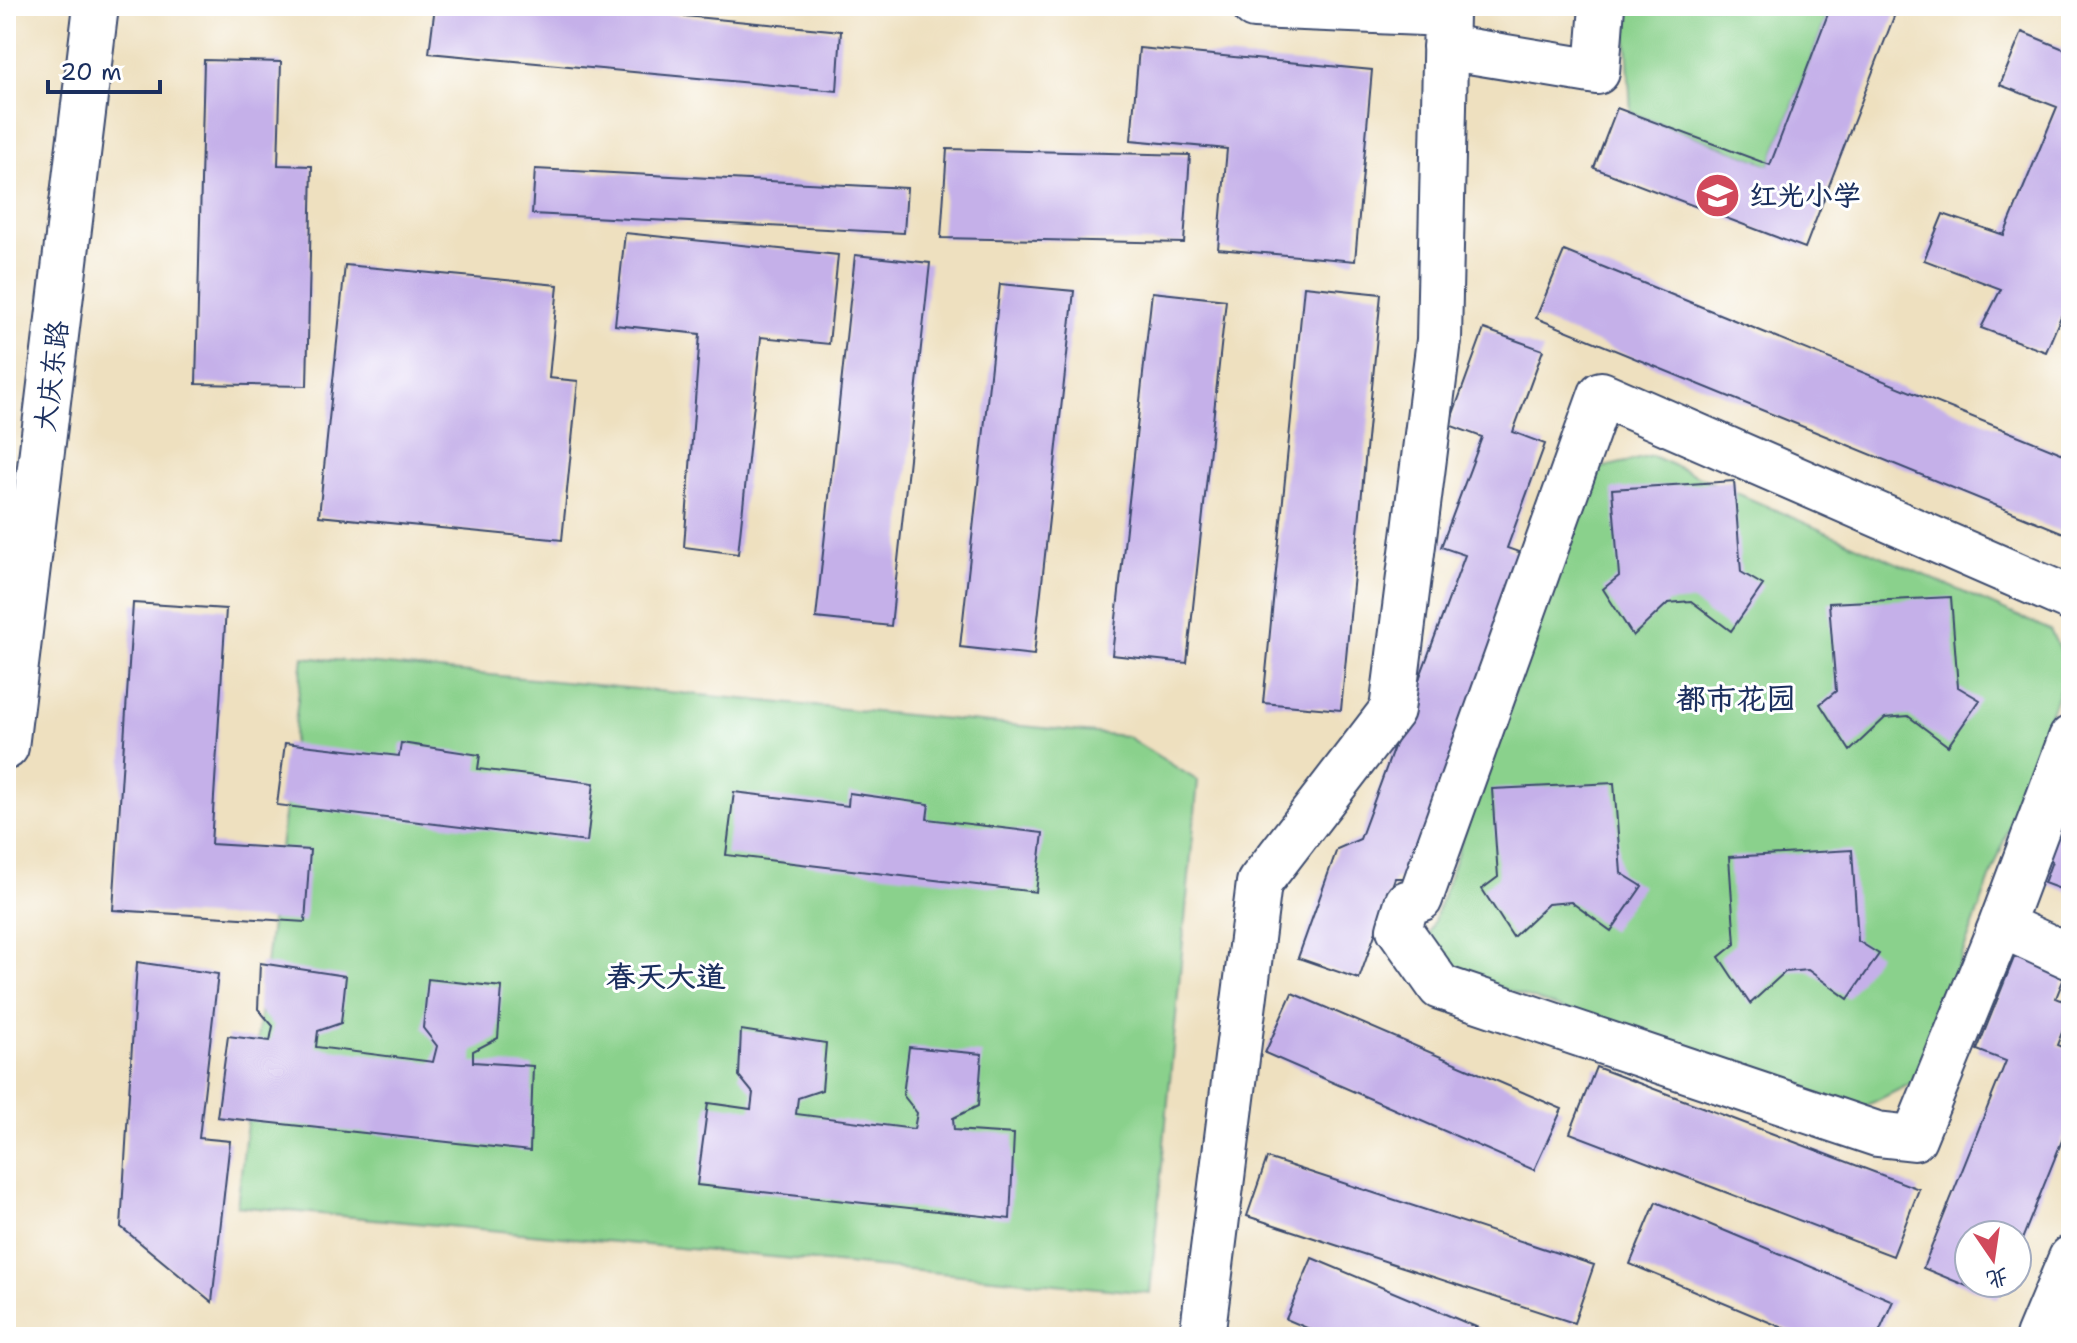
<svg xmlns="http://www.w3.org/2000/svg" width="2077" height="1343" font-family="'Shantell Sans','LXGW WenKai TC',sans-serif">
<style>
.green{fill:#8ad18c;stroke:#528075;stroke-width:2}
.building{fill:#c5b0e9}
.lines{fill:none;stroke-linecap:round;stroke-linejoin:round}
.minor-casing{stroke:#3b4a6d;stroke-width:48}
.major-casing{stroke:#3b4a6d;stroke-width:48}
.minor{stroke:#fff;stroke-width:44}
.major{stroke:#fff;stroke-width:44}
.labels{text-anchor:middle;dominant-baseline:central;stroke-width:6;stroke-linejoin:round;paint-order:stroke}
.poi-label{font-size:28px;font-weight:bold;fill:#1b2f5e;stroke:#fff;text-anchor:start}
.street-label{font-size:28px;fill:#1b2f5e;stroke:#fff}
.neighbourhood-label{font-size:30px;font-weight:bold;fill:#1b2f5e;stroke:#fff}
</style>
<rect width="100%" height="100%" fill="#fff"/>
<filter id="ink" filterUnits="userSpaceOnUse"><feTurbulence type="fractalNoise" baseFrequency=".0125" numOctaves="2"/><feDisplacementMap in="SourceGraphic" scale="16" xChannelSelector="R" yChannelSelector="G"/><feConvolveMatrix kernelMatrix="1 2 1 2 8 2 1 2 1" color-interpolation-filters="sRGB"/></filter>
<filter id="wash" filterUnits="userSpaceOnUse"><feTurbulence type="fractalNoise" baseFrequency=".006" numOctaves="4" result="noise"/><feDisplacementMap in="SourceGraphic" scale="32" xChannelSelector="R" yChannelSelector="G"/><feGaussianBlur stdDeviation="1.8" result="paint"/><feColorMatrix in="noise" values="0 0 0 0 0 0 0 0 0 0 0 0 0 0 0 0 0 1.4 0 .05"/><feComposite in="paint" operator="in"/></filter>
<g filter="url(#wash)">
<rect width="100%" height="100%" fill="#eee0bf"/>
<path class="green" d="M1625,6H1831L1770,165L1631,113Z
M1652,456L2050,630L2068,666L1916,1081L1860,1109L1453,972L1429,935L1591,470Z
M303,657L1126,736L1198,781L1150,1293L237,1206Z"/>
<g id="blocks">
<path class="building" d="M435,6H581L841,31L837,91L429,53Z
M1831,6H1898L1805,248L1594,168L1617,108L1770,165Z
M2022,32L2071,52V293L2046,352L1981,328L2001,289L1924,260L1943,214L2004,235L2057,107L2000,85Z
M1139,48L1372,70L1355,261L1218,249L1227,149L1131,140Z
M204,60L281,62L278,165L312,166L307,386L196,384Z
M947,149L1190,155L1184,243L941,238Z
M535,169L907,188L904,233L532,214Z
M625,233L838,255L829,344L761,337L738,554L684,547L700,334L615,325Z
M1564,251L2071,457V536L1536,318Z
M855,255L930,263L891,626L816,618Z
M345,265L558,285L549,378L578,381L562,540L319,516Z
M1000,284L1074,291L1034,655L960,647Z
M1304,286L1381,294L1341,710L1263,703Z
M1152,292L1226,300L1187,663L1112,655Z
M1484,329L1543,350L1513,432L1545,444L1507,548L1533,557L1415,878H1395L1359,979L1298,958L1337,849L1360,839L1465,555L1441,547L1482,437L1449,425Z
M1734,481L1741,572L1763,585L1731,631L1691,601L1668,603L1633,636L1603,589L1619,576L1612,489Z
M1951,597L1958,687L1980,700L1948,746L1908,716L1885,718L1850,751L1820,704L1836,691L1829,603Z
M133,603L226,609L211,844L310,850L305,922L113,910Z
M285,743L399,756L401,743L480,755L478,769L594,783L587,842L277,805Z
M1614,783L1621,873L1642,886L1611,931L1571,902L1548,904L1513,937L1482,889L1498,877L1492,789Z
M734,792L848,806L849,793L929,804L927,819L1043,833L1036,892L726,855Z
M2071,821V893L2044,883L2052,861L2040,856L2052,823L2068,829Z
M1852,850L1858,941L1879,954L1848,999L1808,970L1785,972L1750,1004L1719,957L1735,944L1729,857Z
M2018,948L2068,968L2056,998L2071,1004V1010L2057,1045L2071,1051V1118L2017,1252V1235H1969V1283H2005L1998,1299L1923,1268L2006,1061L1977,1050Z
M137,962L218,974L199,1138L230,1141L212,1302L121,1227Z
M260,963L346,976L341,1023L318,1031L316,1047L433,1062L437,1046L423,1028L428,979L502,987L498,1038L473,1051V1062L533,1066L530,1151L217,1117L228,1036L270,1041L273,1026L258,1009Z
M1292,993L1562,1109L1534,1170L1265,1053Z
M741,1030L826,1043L822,1090L798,1098L796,1114L914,1129L917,1113L903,1095L909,1047L982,1054L978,1106L953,1118L954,1130L1014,1134L1010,1219L697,1185L708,1103L751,1109L753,1093L739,1076Z
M1596,1067L1919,1189L1893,1256L1570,1133Z
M1267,1158L1594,1265L1574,1323L1247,1216Z
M1656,1202L1893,1301L1877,1337H1805L1630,1264Z
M1312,1258L1500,1337H1328L1286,1319Z"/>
</g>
</g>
<g filter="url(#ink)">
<use href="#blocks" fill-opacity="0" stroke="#3b4a6d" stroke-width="2"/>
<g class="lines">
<defs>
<path id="minor" d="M1445,47L1597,72L1602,6
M2071,599L1601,394L1420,899L1407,903L1399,929L1440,987L1877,1134L1914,1138L2001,925L2071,957
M2001,925L2071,738
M1202,1337L1259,883L1392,710L1439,340L1446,14L1254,6"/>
<path id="major" d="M6,747L96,6
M2038,1337L2071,1258"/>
</defs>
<use href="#minor" class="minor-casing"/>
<use href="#major" class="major-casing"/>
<use href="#minor" class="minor"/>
<use href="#major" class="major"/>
</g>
</g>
<defs>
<symbol id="school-disc" viewBox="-11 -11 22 22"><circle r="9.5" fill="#d1495b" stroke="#fff"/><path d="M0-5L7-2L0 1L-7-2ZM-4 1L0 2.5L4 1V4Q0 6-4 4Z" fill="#fff"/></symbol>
</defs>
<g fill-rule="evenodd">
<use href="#school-disc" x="1692" y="170" width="51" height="51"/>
</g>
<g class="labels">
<g class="poi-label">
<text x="1749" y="195">红光小学</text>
</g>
<g class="street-label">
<text transform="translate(51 376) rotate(-83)">大庆东路</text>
</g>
<g class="neighbourhood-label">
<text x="1736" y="698">都市花园</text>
<text x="666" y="976">春天大道</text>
</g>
</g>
<rect width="2077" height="1343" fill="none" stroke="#fff" stroke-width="32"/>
<g transform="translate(1993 1259) rotate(167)"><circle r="38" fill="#ffffff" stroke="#a4acbf" stroke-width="2"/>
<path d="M0-6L14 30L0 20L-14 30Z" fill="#d1495b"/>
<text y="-12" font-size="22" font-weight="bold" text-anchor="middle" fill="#1b2f5e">北</text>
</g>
<path d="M48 80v12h112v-12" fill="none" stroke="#1b2f5e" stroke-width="4"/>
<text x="60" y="80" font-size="24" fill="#1b2f5e" stroke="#ffffff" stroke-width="6" paint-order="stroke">20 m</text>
</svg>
